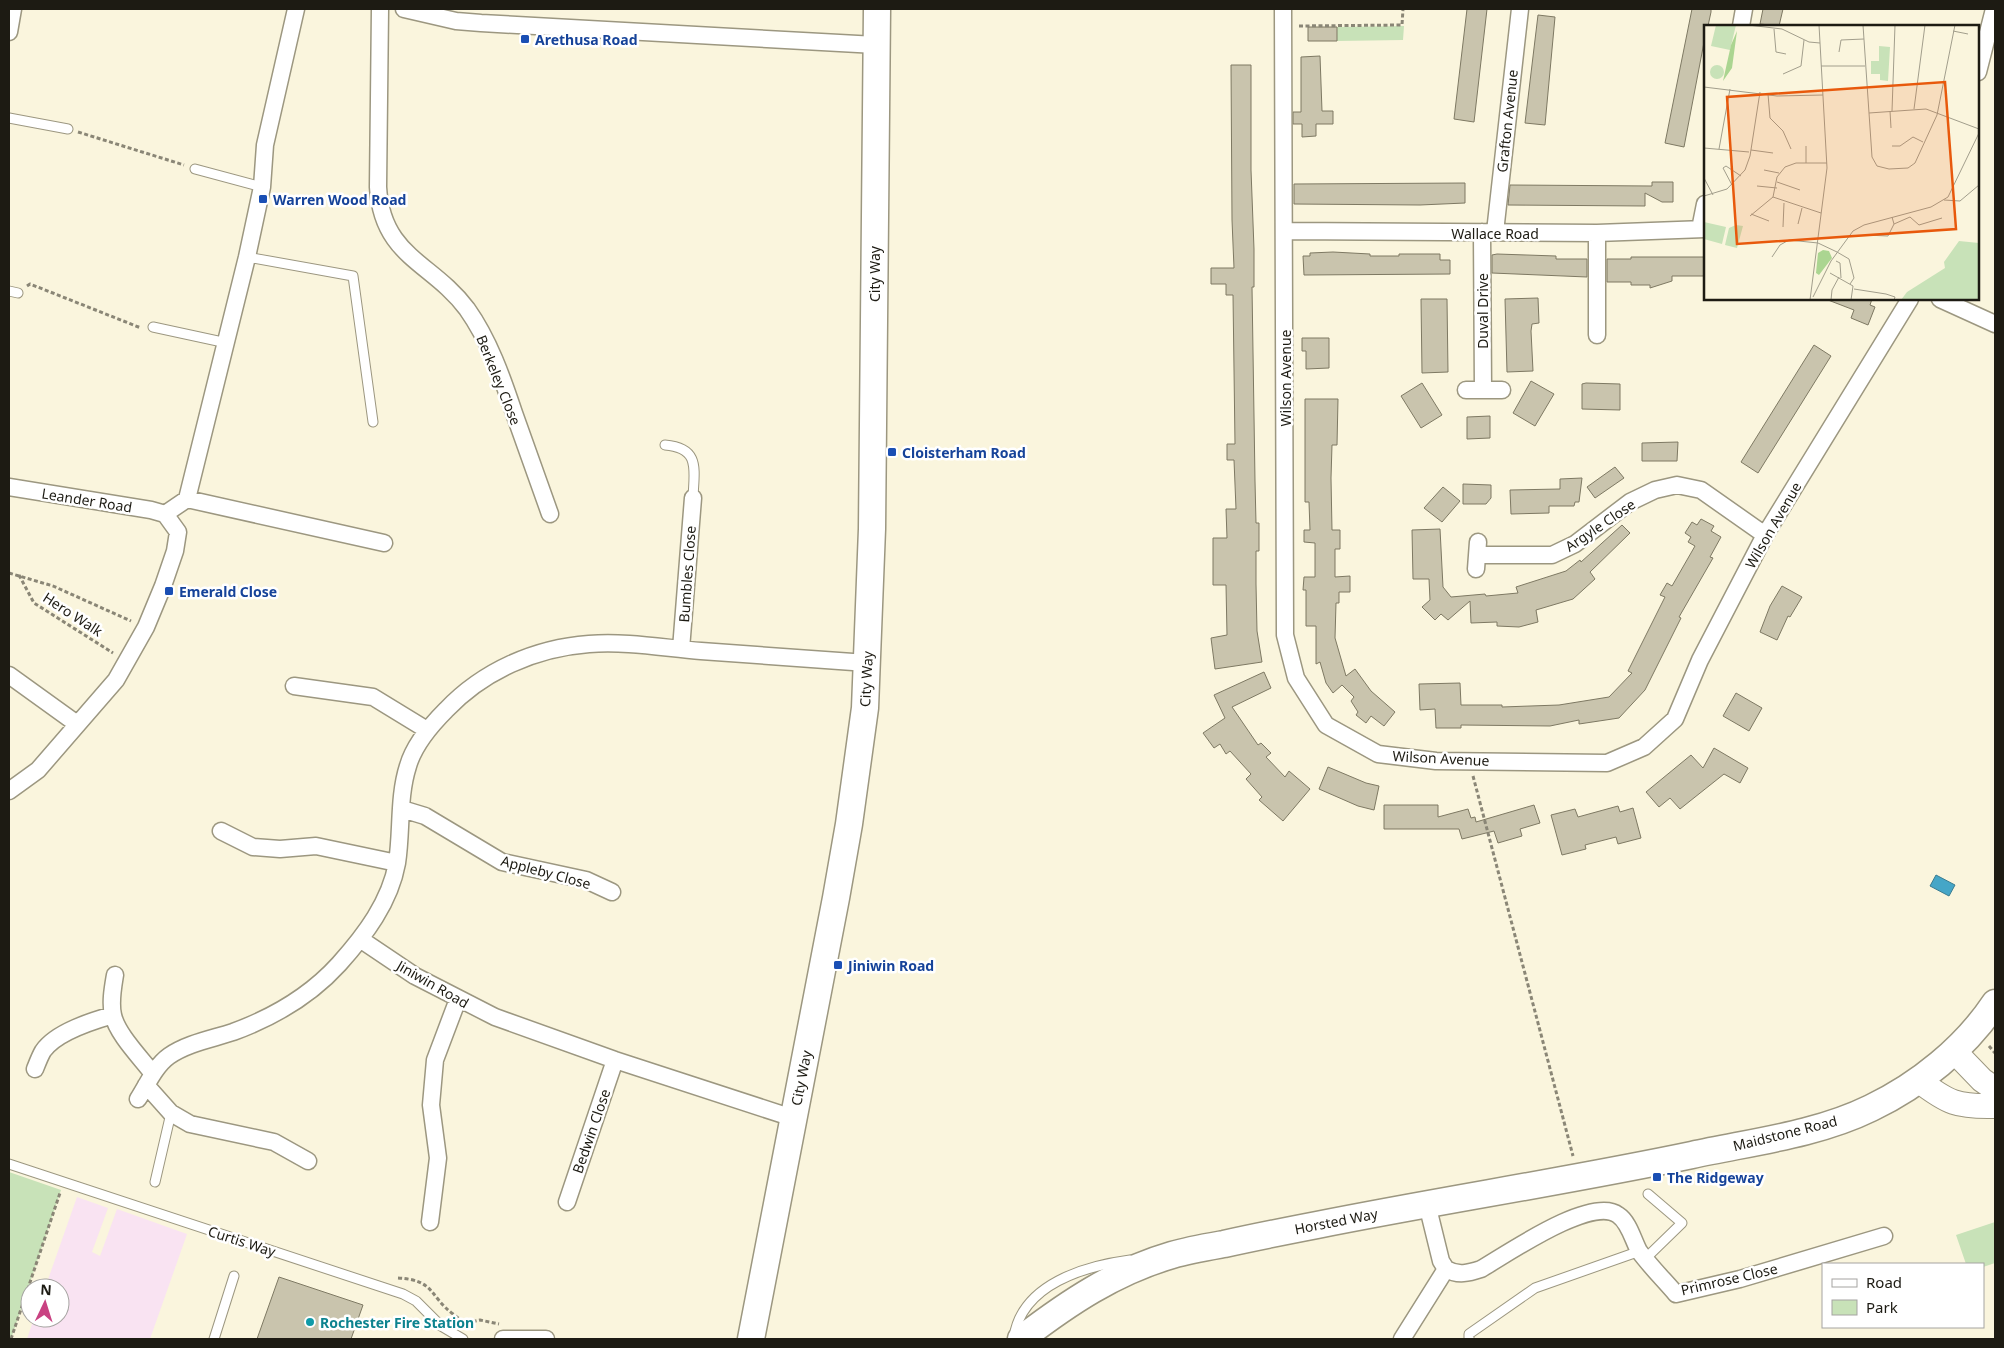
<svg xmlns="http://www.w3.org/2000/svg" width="2004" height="1348" font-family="'Noto Sans',sans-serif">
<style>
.commercial{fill:#f9e3f2}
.green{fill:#c8e2b8}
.water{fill:#45a6c7;stroke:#397c91}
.building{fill:#c9c4ad;stroke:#7e7963}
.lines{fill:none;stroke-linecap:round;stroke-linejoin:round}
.lane-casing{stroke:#9c9780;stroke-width:11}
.street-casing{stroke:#9c9780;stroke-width:19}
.secondary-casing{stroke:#9c9780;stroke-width:26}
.primary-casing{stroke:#9c9780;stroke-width:29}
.path{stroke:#8a8676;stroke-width:3;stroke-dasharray:4 2.5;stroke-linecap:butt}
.lane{stroke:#fff;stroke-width:9}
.street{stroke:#fff;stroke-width:16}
.secondary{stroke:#fff;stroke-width:24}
.primary{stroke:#fff;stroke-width:26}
.transit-dot{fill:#1a4fb4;stroke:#fff;stroke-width:2}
.culture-dot{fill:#0f9aa8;stroke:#fff;stroke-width:2}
.labels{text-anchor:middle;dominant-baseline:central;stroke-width:5;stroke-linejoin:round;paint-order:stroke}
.transit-label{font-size:14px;font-weight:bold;fill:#164399;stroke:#fff;text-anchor:start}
.street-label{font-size:14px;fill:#1d1b13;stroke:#fff}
.culture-label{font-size:14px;font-weight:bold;fill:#0d838f;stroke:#fff;text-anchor:start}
.inset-road{fill:none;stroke:#a29e8c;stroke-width:1}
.view{fill:#e8590c;fill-opacity:0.15;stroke:#e8590c;stroke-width:2.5}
.inset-edge{fill:none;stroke:#1d1b13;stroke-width:2.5}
</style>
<rect width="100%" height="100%" fill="#faf5dd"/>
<path class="commercial" d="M77,1197L108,1208L92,1252L100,1256L117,1209L187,1234L150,1339H27L34,1318H60V1288H45Z"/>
<path class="green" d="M1404,26L1403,40L1337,41V27Z
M9,1172L61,1190L11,1339H9Z
M1995,1222V1263L1983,1267V1264H1966L1956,1235Z"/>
<path class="water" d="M1936,875L1955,885L1949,896L1930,886Z"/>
<path class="building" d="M1467,9H1487L1474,122L1454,119Z
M1692,9H1711V12L1708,26H1705V37L1684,147L1665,143Z
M1763,9H1783L1779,26L1760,24Z
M1538,15L1555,17L1545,125L1525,123Z
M1308,27H1337V41H1308Z
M1320,56L1322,111H1333V124H1316V136L1302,137V124H1293V112H1301V57Z
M1231,65H1251V170L1254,249V287H1252L1255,481L1256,523H1259V551H1256V584L1257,631L1262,662L1215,669L1211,638L1227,635L1226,585H1213V538H1227L1226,509H1236L1234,460H1227V444H1235L1233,295H1226V284H1211V268H1234L1232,220Z
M1652,182H1673V202H1662L1645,193V206L1508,205L1510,185L1652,186Z
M1465,183V203L1420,205L1294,204V184Z
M1333,252L1370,254V256H1399V254H1440V260H1450V274L1304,275L1303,256H1310V253Z
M1497,254L1556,256V259H1587V277L1492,273V255Z
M1631,257H1705V276H1672V281L1650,288V285H1631V282H1607V259H1631Z
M1538,298L1539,323L1532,324L1531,331L1533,371L1507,372L1505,299Z
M1421,299H1447L1448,372L1422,373Z
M1828,299H1872L1870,305L1875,307L1868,325L1851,318L1854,310L1828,300Z
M1302,338H1329V368L1306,369V351H1302Z
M1814,345L1831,356L1758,473L1741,462Z
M1531,381L1554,394L1535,426L1513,413Z
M1422,383L1442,415L1421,428L1401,396Z
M1586,383L1620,384V410L1582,409V384Z
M1305,399H1338L1337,445H1332L1331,478L1332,530H1340V549H1335V577L1350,576V592H1339V603H1336L1335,638L1346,676L1355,669L1371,691L1395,712L1384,726L1371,716L1366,723L1356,715L1358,712L1351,701L1354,697L1342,685L1333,693L1326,683L1320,662L1316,664V626H1306V590H1303L1304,577H1315V543L1304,542V530H1310L1309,502H1305Z
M1490,416V438L1467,439V417Z
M1678,442L1677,461H1642V443Z
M1615,467L1624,478L1595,498L1587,487Z
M1582,478L1579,502H1575L1574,506H1549V513L1511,514L1510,490L1560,489V479Z
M1463,484L1491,485V498L1486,504H1463Z
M1443,487L1460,501L1442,522L1424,508Z
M1701,519L1714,526L1711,531L1721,537L1710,557L1713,558L1679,617L1681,618L1645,690L1619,718L1579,724V720L1550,726L1461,725V728H1436L1435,709L1420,710L1419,684L1460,683L1461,705H1502V707L1559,705L1609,697L1632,673L1628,671L1665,597L1660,595L1667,583L1672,586L1695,546L1688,542L1691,537L1685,533L1692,522L1697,525Z
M1622,525L1630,533L1590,572L1595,579L1573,599L1536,610L1538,622L1519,627L1497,626V622L1471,623L1470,601L1448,620L1441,614L1435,620L1422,607L1430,600L1429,579H1413L1412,530L1440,529L1443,587L1451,597L1485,594L1486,596L1518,593L1516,587L1566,571L1580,560L1581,562Z
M1782,586L1802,597L1790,617L1788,616L1777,640L1760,632L1770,606Z
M1264,672L1271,688L1232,707L1258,745L1261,743L1271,753L1266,757L1285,777L1289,771L1310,789L1283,821L1259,800L1262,797L1246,779L1251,774L1230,751L1226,754L1220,744L1214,748L1203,733L1225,718L1214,695Z
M1736,693L1762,708L1749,731L1723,716Z
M1714,748L1748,768L1740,783L1724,774L1680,809L1670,798L1659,807L1646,792L1691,755L1703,768Z
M1328,767L1366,783L1379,786L1374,810L1358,806L1319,789Z
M1384,805H1438V817L1468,809L1471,818L1475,817L1476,822L1534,805L1540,823L1520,829L1522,836L1498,843L1494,831L1462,839L1459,829H1384Z
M1618,806L1620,812L1633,808L1641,838L1618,844L1616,837L1585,845L1586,849L1562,855L1551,815L1575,809L1578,817Z
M279,1277L363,1305L351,1339H257Z"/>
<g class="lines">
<defs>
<path id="lane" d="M9,118L68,129
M195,169L262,187
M247,257L353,276L373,422
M9,291L18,293
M153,327L227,343
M665,445C701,448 694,470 693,498
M9,1164L403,1294L416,1301L441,1326L463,1339
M155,1182L171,1113
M1646,1258L1682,1223L1648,1194
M1014,1337C1022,1284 1085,1266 1130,1260
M214,1339L234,1276
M1469,1339V1334L1535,1288L1640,1251"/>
<path id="street" d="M380,9L378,187C382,257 432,262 467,309C489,340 502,377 514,413C526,446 538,480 550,514
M404,9L456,21L481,23L876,45
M1283,9L1285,635L1296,678L1326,725L1378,754L1436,761L1607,763L1644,747L1675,719L1700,660L1765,535L1910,299
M1741,26L1744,9
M9,32L13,9
M1978,72L1994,9
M1700,229L1705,204
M1285,231L1597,233L1705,229
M1482,232L1483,390
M1495,232L1520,9
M1940,299L1995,324
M1597,335V233
M1466,390H1502
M9,487L151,510L165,514
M187,499L384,543
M165,514L187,499L247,257L262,187L265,145L296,9
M1477,555H1552L1575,544L1630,502L1655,490L1677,485L1701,490L1765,535
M1476,569L1478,542
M681,649L693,498
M9,675L77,724
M294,686L373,697L427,730
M9,791L38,770L116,680L146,627L163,586L175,551L178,532L165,514
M402,809L425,816L502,862L586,880L612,892
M221,831L253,847L280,849L316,846L397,863
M360,939L415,976L495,1017L615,1060L793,1118
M115,975C113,987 110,1002 113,1015C117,1034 141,1058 153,1074
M35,1069C37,1064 40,1056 43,1051C56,1032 92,1021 113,1015
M146,1085L171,1113L190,1124L274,1142L308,1161
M138,1099C147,1085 155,1066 169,1056C188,1043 212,1039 233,1032C274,1017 310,996 339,964C365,935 390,902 397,863C402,831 398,797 408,766C414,745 431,725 446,710C483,671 535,648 589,644C626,641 664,648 701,651C757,655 812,659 867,663
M567,1202L615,1060
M430,1222L438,1158L431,1105L435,1060L458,999
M1446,1269C1458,1276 1469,1273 1481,1269C1507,1254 1592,1195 1618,1215C1629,1222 1633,1240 1639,1251C1650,1266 1664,1280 1676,1294L1740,1279L1884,1236
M503,1339H546
M1402,1339L1446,1269L1441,1261L1427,1204"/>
<path id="secondary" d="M1954,1051L1982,1080L1995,1089
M1918,1080C1948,1103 1957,1107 1995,1106"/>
<path id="primary" d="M751,1339L836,898L849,824L865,708L872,529L877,9
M1021,1339C1068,1303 1114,1272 1172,1255C1189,1250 1207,1247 1224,1244C1255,1237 1286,1231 1317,1225C1442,1200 1568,1181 1692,1155C1751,1142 1816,1135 1871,1108C1919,1085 1965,1048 1995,1003"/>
</defs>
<use href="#lane" class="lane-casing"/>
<use href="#street" class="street-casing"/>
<use href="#secondary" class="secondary-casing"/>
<use href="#primary" class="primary-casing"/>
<path class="path" d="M1299,26L1402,25L1403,9
M78,132L184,165
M27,286L30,284L141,328
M9,573L53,586L131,621
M19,575L34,603L113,653
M1473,776L1573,1156
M1989,1046L1995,1053
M398,1278C435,1280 429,1296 453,1314C457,1318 462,1320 467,1323L480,1320L499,1324
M11,1339L60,1193"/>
<use href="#lane" class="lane"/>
<use href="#street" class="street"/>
<use href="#secondary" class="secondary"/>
<use href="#primary" class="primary"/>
</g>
<g class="transit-dot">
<rect x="520" y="34" width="10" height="10" rx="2.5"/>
<rect x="258" y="194" width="10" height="10" rx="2.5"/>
<rect x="887" y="447" width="10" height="10" rx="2.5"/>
<rect x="164" y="586" width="10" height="10" rx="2.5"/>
<rect x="833" y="960" width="10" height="10" rx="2.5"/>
<rect x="1652" y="1172" width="10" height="10" rx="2.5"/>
</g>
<circle class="culture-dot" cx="310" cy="1322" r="5"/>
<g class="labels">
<g class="transit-label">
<text x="535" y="39">Arethusa Road</text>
<text x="273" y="199">Warren Wood Road</text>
<text x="902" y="452">Cloisterham Road</text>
<text x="179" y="591">Emerald Close</text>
<text x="848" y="965">Jiniwin Road</text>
<text x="1667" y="1177">The Ridgeway</text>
</g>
<g class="street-label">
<text transform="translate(1507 121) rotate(-84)">Grafton Avenue</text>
<text x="1495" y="233">Wallace Road</text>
<text transform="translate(874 274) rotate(-90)">City Way</text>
<text transform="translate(1482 311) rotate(-90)">Duval Drive</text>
<text transform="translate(1285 378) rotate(-90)">Wilson Avenue</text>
<text transform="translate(499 380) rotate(68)">Berkeley Close</text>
<text transform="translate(87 500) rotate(9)">Leander Road</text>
<text transform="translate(1600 525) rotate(-34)">Argyle Close</text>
<text transform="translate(1773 525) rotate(-60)">Wilson Avenue</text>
<text transform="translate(687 574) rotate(-86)">Bumbles Close</text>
<text transform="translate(73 614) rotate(33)">Hero Walk</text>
<text transform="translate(866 679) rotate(-87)">City Way</text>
<text transform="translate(1441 758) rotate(3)">Wilson Avenue</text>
<text transform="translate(546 872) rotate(15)">Appleby Close</text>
<text transform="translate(433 984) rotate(30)">Jiniwin Road</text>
<text transform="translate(801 1078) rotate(-79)">City Way</text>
<text transform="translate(591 1131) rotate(-71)">Bedwin Close</text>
<text transform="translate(1785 1133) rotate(-14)">Maidstone Road</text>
<text transform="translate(1336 1221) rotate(-11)">Horsted Way</text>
<text transform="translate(242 1241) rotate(18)">Curtis Way</text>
<text transform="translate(1729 1279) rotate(-13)">Primrose Close</text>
</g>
<g class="culture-label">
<text x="320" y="1322">Rochester Fire Station</text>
</g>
</g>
<g transform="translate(1704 25)">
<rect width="275" height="275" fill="#faf5dd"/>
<path d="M12,0H32L26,25L7,21ZM175,21L186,22L184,56L176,55V49H167V36H175ZM6 47a7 7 0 1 1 14 0a7 7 0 1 1-14 0ZM0,197L22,202L18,219L0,214ZM32,200L39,201L33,223L21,220L25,203ZM255,216L275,218V275H197L203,267L241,243L240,237Z" fill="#c8e2b8"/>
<path d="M33,6L28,43L19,56L27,20ZM119,225L125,226L128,233L115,250L112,248L114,228Z" fill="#abd591"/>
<path class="inset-road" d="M44,0L78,4L105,17L116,18M159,0L168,132L173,141L185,144L204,143L211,138L233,90L251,0M70,4L72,27L82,29M249,6L264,9M135,27L137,15L160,14M117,41H161M79,49L97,41L100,15M0,62L73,71L119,70M64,69L66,93L79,106L87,124M210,84L221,0M186,86L187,103M188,86L191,0M165,88L222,84L275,104M188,121H196L209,112L219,117M0,123L45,127M15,124L26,64M47,125L69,128M102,138V121M60,145L75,148M0,153L9,170M73,157L96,165M28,160L19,143L22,141L37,151M53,161L73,163M0,171L23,164L41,145L46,131L56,67M69,172L117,188M240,175L256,176L275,160M47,189L65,196M46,191L69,172L73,152L81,142L92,138H123M94,199L98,183M190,199L206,192L215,200L238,193M79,202L80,178M161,210L184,211L190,199L188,192M114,218L133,227M133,227L145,234L150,253L146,259M68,232L76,220L85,215L114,218M132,236L136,238L137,253M126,248L149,261L147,275M150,264L182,269L191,272L190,275M109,272L127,236L149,206L160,200L227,182L244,172L275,108M106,275L123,143L115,0M127,275L128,265L135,252"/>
<path class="view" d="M241,57L252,204L33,219L23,72Z"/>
<rect width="275" height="275" class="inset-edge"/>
</g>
<rect width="2004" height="1348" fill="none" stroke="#1d1b13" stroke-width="20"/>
<rect x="1822" y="1263" width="162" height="65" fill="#ffffff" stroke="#a5a4a1"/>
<rect x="1832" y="1279" width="25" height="8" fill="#ffffff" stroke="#a5a4a1"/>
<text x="1866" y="1288" font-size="15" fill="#1d1b13">Road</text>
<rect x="1832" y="1300" width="25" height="15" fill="#c8e2b8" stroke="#a5a4a1"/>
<text x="1866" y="1313" font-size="15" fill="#1d1b13">Park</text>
<g transform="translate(45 1303) rotate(4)"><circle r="24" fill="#ffffff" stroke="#a5a4a1"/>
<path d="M0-4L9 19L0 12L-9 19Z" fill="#c94282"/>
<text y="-8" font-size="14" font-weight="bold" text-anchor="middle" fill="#1d1b13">N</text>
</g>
</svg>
